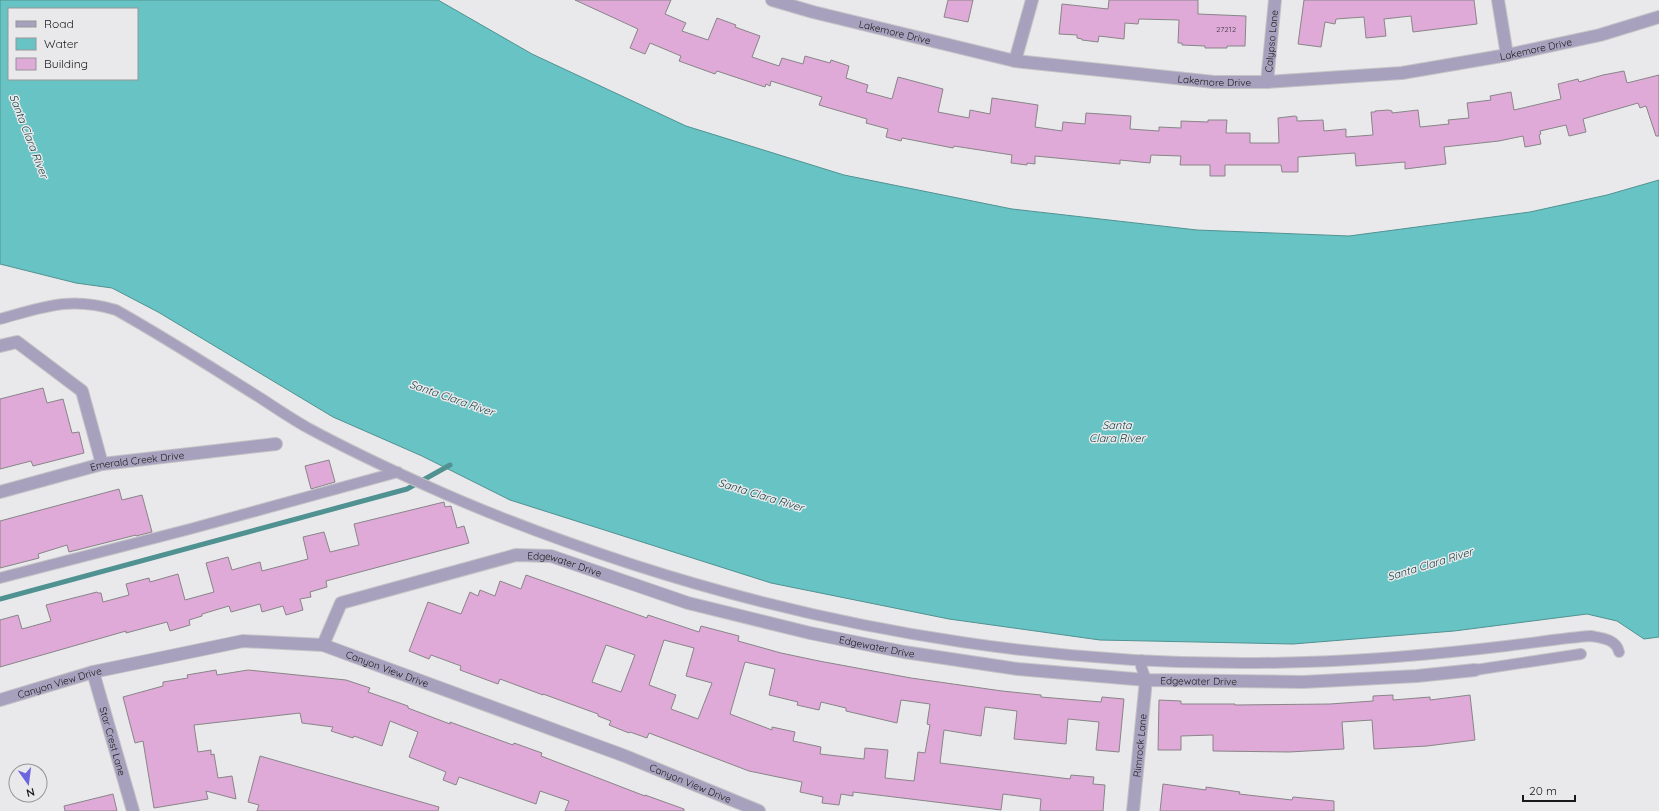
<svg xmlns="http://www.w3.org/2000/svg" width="1659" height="811" font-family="Quicksand,sans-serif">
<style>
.water{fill:#68c4c4;stroke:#509191;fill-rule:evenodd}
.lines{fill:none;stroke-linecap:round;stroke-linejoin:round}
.stream{stroke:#509191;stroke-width:5}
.building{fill:#dfaad8;stroke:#888587;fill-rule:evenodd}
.lane-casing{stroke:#c4c4c6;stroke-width:12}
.street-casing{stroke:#c4c4c6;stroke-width:14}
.lane{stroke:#a8a1bd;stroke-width:10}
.street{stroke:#a8a1bd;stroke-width:12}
.labels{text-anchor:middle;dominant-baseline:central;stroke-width:3;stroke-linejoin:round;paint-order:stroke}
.number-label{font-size:8px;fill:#4a3d4a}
.street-label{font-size:10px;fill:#19191a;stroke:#e9e9ec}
.water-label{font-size:11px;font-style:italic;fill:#0e3b3b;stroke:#e9e9ec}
</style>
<rect width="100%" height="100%" fill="#e9e9ec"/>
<path class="water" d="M0,0H438L532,54L686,126L844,175L1012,209L1197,230L1349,236L1530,212L1607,195L1659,180V637L1644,639L1617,621L1587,614L1454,631L1293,644L1100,640L949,619L771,583L510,500L422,456L333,417L158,312L112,288L76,283L0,264ZM9,9H137V79H9Z"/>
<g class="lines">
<path class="stream" d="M0,599L407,489L450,465"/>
</g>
<path class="building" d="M575,0H671L665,14L686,23L682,31L708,40L717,18L736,25L735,27L760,36L752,57L779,66L782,58L803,64L805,56L830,63L831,60L849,66L846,78L868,85L866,92L892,99L898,77L943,89L938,112L969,118L970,110L990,114L992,98L1038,105L1035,127L1062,131L1063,122L1085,124L1086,113L1131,116L1130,129L1159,131V127L1181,128V121L1208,122V120H1227L1226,133H1250V143H1279L1278,118L1295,116L1297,117V121L1323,120L1324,131L1346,129V137L1373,135L1371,112H1375V111L1388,110L1392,111V113L1418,110L1420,127L1449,124L1448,120L1469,118L1467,103L1491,100L1490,96L1511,92L1514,110L1561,99L1558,84L1578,79L1579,82L1603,75L1624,71L1627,83L1659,75V136H1656L1646,106L1640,108L1638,103L1583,119L1586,132L1569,136L1566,125L1540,131L1541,134L1539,135L1541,144L1525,147L1523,136L1499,141L1444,147L1446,164L1405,169V162L1356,166L1355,153L1298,157V172H1282L1281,165H1225V176H1210V165H1180L1181,156L1151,155L1150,163L1120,160V164L1035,156V164L1027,163V165L1011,163L1012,155L954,146L953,148L902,138L901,141L886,137L888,129L866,123L867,119L819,105L822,97L771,81L770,86L766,84L765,87L717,71L715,74L679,61L681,56L650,43L645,54L630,48L638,29Z
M948,0H973L968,22L944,17Z
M1109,0H1198V14L1246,16L1245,46H1227V48H1205V46L1182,45V43H1178L1179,20L1139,19L1138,24L1125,23L1124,39L1099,36L1098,42L1082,40V39L1077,38V35L1059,34L1062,4L1108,9Z
M1304,0H1474L1477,24L1413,32L1411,16L1384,19L1386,36L1366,38L1364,17L1336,19L1335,24L1325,22L1321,47L1298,44Z
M43,388L47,403L63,399L72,433L79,432L84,453L33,466L31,461L0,469V399Z
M329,460L335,482L311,489L305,466Z
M119,489L122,500L142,495L152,532L136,536V535L69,552L67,545L38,554L39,558L0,568V521Z
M444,502L445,507L451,506L457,528L464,526L469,543L326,581L327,587L310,592L311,597L300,599L303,610L286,615L283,606L262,612L260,604L231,612L229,606L202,614V616L189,620L190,625L170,631L167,622L126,633V631L0,667V620L18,615L22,629L51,621L46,605L97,592L98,593H101L103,602L129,595L126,584L149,578L150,582L178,574L185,600L214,592L206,563L228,557L232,570L260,562L262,571L308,559L303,537L324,532L330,552L359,545L354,524Z
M526,575L647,618L648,615L699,632L701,626L739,636L738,641L781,653L819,661L911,678L1002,691L1041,695V697L1101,702L1102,697L1124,699L1119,752L1096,750L1099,722L1068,719L1066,744L1014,739L1017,711L985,707L981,736L944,730L940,763L1070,779L1071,775L1094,777L1093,784L1105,785L1103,811H1040L1041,799L1003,794L1001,810L853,792V796L841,794L839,805L822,803L823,797L800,792L802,782L749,771L649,733L647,738L630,732L629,733L609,725L611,721L598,716V714L543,694V695L500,679L498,684L460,670L461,666L431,655L429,659L409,651L428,602L461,614L470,592L478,596L480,590L495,596L500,581L521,589ZM664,640L694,648L686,676L712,683L698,719L671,709L676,695L649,685ZM606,645L635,655L621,692L592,682ZM745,662L775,669L769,695L798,702L797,705L819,710L821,702L846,708V711L897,723L901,700L930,704L927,724L930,725L925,753L918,752L914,781L885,778L888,750L865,748L864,759L820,754L821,747L793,741L795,732L772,727V730L730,714Z
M216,670L217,675L248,670L346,680L370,688L368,692L408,706V708L450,724V722L513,745L514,743L542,753L541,756L645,796V795L684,809V811H565L569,801L540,791L536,804L459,777L456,785L443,780L446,772L409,757L418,732L390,721L382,746L354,736L353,738L331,731L333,727L302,723L300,713L194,725L198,752L211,750V755L214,754L218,778L232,776L236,799L206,791L208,799L154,808L143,741L135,743L123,697L163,686V682L188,678L187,675Z
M1393,695V700L1430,697V700L1470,695L1475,740L1427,746L1374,749L1372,720L1342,722L1344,749L1289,752L1213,751V735L1181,736V750H1158L1159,700L1181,701V704H1235V705L1330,704L1373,701V696Z
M260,756L439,807L438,811H257L259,805L248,802Z
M1163,784L1206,790V787L1240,792L1239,794L1292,800L1293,797L1334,801V811H1160Z
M113,794L117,811H65L64,806Z"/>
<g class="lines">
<defs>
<path id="lane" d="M0,319C44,307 70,296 116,310C166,338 214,369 262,399C277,409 292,419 308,428C347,449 387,468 427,486C493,516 561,541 631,564C847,634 1076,670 1305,662C1372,660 1439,654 1506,646C1534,643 1562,638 1591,636C1602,638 1616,639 1619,652
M0,578L190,529L398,472
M1142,660L1141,666L1146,680
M1475,670L1581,654"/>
<g id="street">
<path id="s1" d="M772,0L813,12L1015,61L1214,82H1267L1402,73L1507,55L1600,35L1659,17"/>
<path d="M1498,0L1507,55"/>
<path d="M1015,61L1032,0"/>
<path id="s2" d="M1267,82L1275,0"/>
<path d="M0,346L17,342L82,391L102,464"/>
<path id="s3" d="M0,492L102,464L276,444"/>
<path id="s4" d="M323,645L341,603L516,555L551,556L688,603L810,633L904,652L1018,669L1146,680L1303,682L1417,676L1475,670"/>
<path id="s5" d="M93,672L133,811"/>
<path id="s6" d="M0,700L93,672L243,641L323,645L625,756L759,811"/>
<path id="s7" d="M1133,811L1146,680"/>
</g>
</defs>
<use href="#lane" class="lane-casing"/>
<use href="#street" class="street-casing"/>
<use href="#lane" class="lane"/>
<use href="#street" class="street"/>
</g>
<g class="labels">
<g class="number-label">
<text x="1226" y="29">27212</text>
</g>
<g class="street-label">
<text stroke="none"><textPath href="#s1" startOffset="127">Lakemore Drive</textPath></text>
<text stroke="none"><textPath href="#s2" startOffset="41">Calypso Lane</textPath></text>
<text stroke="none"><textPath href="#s1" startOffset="775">Lakemore Drive</textPath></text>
<text stroke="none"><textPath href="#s1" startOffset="451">Lakemore Drive</textPath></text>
<text stroke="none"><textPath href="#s3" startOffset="141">Emerald Creek Drive</textPath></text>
<text stroke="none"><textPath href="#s4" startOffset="277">Edgewater Drive</textPath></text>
<text stroke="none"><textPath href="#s4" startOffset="601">Edgewater Drive</textPath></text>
<text stroke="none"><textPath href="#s6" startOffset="399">Canyon View Drive</textPath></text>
<text stroke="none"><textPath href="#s4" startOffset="925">Edgewater Drive</textPath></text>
<text stroke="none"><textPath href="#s6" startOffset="62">Canyon View Drive</textPath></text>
<text stroke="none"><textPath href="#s5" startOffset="72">Star Crest Lane</textPath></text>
<text stroke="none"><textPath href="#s7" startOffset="66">Rimrock Lane</textPath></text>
<text stroke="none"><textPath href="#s6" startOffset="723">Canyon View Drive</textPath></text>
</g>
<g class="water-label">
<text transform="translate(29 136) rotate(69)">Santa Clara River</text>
<text transform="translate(452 398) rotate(19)">Santa Clara River</text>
<text x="1117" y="425">Santa<tspan x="1117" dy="13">Clara River</tspan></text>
<text transform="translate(761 495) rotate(17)">Santa Clara River</text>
<text transform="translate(1430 564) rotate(-17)">Santa Clara River</text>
</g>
</g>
<rect x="8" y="8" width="130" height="72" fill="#e9e9ec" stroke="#969698"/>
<rect x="16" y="21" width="20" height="6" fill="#a8a1bd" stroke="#969698"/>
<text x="44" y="28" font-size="12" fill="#19191a">Road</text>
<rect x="16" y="38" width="20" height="12" fill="#68c4c4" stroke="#969698"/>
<text x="44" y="48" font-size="12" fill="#19191a">Water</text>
<rect x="16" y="58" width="20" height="12" fill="#dfaad8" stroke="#969698"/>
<text x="44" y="68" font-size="12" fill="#19191a">Building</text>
<g transform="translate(28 783) rotate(166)"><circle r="19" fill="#e9e9ec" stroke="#969698"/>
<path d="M0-3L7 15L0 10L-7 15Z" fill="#6d65df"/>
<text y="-6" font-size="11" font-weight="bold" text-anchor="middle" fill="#19191a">N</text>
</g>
<path d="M1523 795v6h52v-6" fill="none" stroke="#19191a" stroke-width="2"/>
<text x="1529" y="795" font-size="12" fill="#19191a" stroke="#e9e9ec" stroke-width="3" paint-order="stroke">20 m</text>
</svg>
